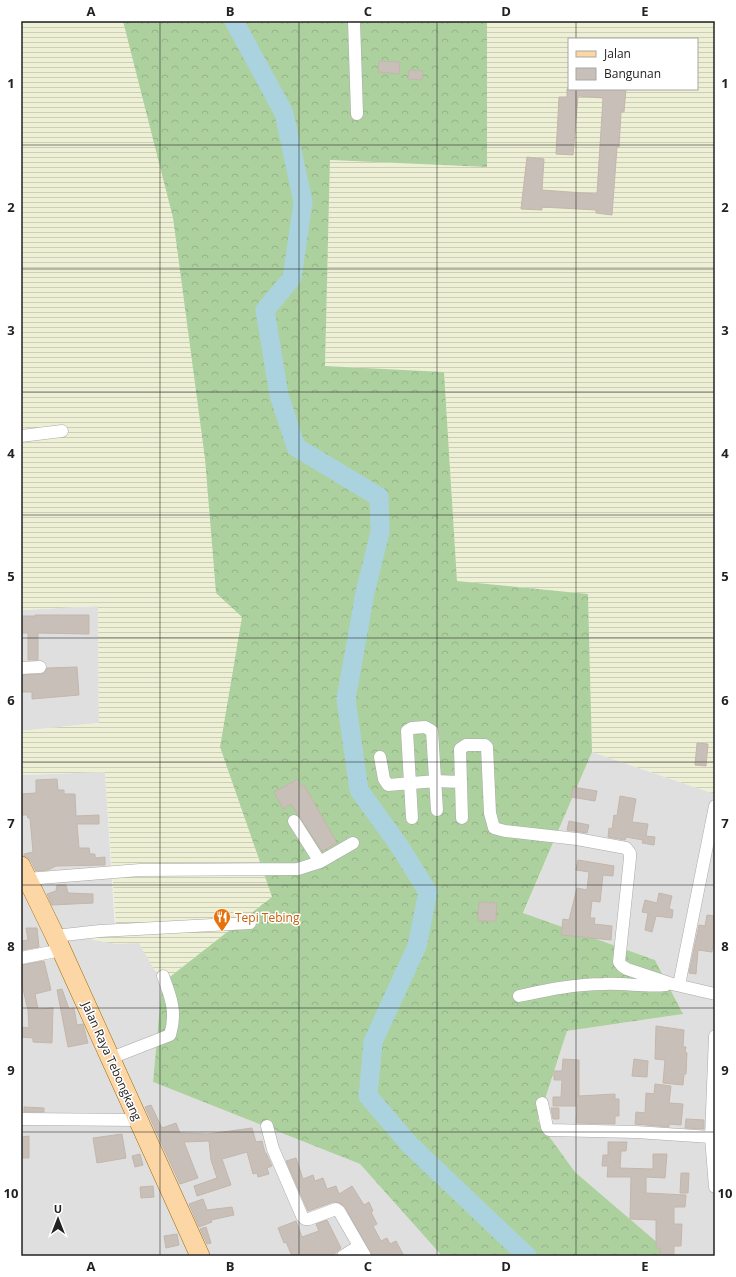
<svg xmlns="http://www.w3.org/2000/svg" width="736" height="1277" font-family="'Open Sans',sans-serif">
<style>
.residential{fill:#e0dfdf}
.farmland{fill:url(#farmland-rules);fill-rule:evenodd}
.forest{fill:url(#forest-crowns)}
.lines{fill:none;stroke-linecap:round;stroke-linejoin:round}
.river{stroke:#aad3df;stroke-width:19}
.building{fill:#c7bfb8;stroke:#c4b6ab}
.minor-casing{stroke:#a9a9a9;stroke-width:13}
.primary-casing{stroke:#a06b00;stroke-width:20}
.minor{stroke:#fff;stroke-width:12}
.primary{stroke:#fcd6a4;stroke-width:19}
.grid{fill:none;stroke:#222;stroke-width:1;stroke-opacity:0.55}
.labels{text-anchor:middle;dominant-baseline:central;stroke-width:3;stroke-linejoin:round;paint-order:stroke}
.food-label{font-size:12px;fill:#c56008;stroke:#fff;text-anchor:start}
.street-label{font-size:12px;fill:#222;stroke:#fff}
.neatline{fill:none;stroke:#222;stroke-width:1.5}
.grid-label{font-size:13px;text-anchor:middle;font-weight:bold;fill:#222}
</style>
<defs>
<pattern id="farmland-rules" width="6" height="5" patternUnits="userSpaceOnUse"><rect width="6" height="5" fill="#eef0d5"/><path d="M0 2.5h6" fill="none" stroke="#ccceb7"/></pattern>
<pattern id="forest-crowns" width="20" height="18" patternUnits="userSpaceOnUse"><rect width="20" height="18" fill="#add19e"/><path d="M2 6a3 3 0 1 1 6 0M12 15a3 3 0 1 1 6 0" fill="none" stroke="#95b388"/></pattern>
</defs>
<rect width="100%" height="100%" fill="#f2efe9"/>
<path class="residential" d="M98,606L99,723L21,731V610Z
M592,752L715,794V1256H673L575,1172L538,1121L567,1031L683,1014L655,960L523,914Z
M105,772L116,944L139,942L162,983L153,1082L360,1164L442,1256H21V775Z"/>
<path class="farmland" d="M21,21H123L125,25L173,218L205,459L216,592L243,617L220,747L272,897L162,983L139,943L116,944L78,937L116,925L105,772L21,775V731L99,723L98,606L21,610Z
M487,21H715V794L592,752L588,594L457,581L444,372L325,366L330,160L487,167ZM569,39H697V89H569Z"/>
<path class="forest" d="M123,21H487V167L330,160L325,366L444,372L457,581L588,594L592,752L523,913L655,960L683,1014L567,1031L538,1121L575,1172L673,1256H442L360,1164L153,1082L162,983L272,897L220,747L242,617L216,593L205,459L173,218Z"/>
<g class="lines">
<path class="river" d="M234,21L284,113L303,202L292,278L265,310L279,395L296,447L379,497L380,532L365,593L346,699L359,790L398,844L428,892L417,946L373,1042L368,1096L410,1145L527,1256"/>
</g>
<path class="building" d="M379,61L400,62L399,74L378,72Z
M409,70L423,71L422,80L408,79Z
M567,89H626L624,112H621L619,147H617L612,215L596,213V210L542,207V210L521,209L527,157L544,159L542,190L597,194L603,98L578,96L573,155L556,154L559,97H567Z
M35,615H89V634L38,633V660H28V633H21V616H35Z
M77,667L79,695L32,699V692H21V675L41,674L44,673L47,668Z
M697,743L708,744L706,766L695,765Z
M57,779L58,790H64V794H75L76,816L99,815V824H77L79,848H89L90,854H95V858L105,857V865L56,866L48,870L36,871L31,861L24,856V854L33,852L30,818H28L27,815H21V794L36,793V780Z
M298,779L302,787L304,785L337,843L322,851L291,804L283,809L274,792Z
M573,787L597,791L595,801L571,797Z
M620,796L636,799L632,822L648,824L646,836L655,837L654,845L642,843L643,840L626,837L625,840L608,837L609,828L612,829L614,815L617,816Z
M569,821L589,825L587,833L567,830Z
M578,860L614,866L613,876L603,875L600,902L592,901L590,918H595L594,924L612,926L611,940L561,935L563,919L569,920L577,888L587,890L589,872L576,870Z
M57,885H66L68,893L93,894V903L52,905L47,894L56,891Z
M659,893L672,896L669,909L673,910L672,918L656,916L652,932L645,930L648,913L642,912L645,900L657,903Z
M479,902L497,903L496,921H478Z
M707,915L715,916V943H713L712,952L698,950L696,974L689,973L699,925L705,926Z
M26,928H37L39,947L21,950V941L28,940Z
M44,961L51,990L35,994L38,1009L53,1008L52,1043L33,1042V1038L21,1037V1027L29,1028L28,1010L21,981V965Z
M62,989L69,1009L74,1008L77,1025L83,1024L88,1043L68,1047L57,990Z
M656,1026L684,1030L683,1047H686L685,1052L687,1053L686,1074H684L683,1085L663,1083L665,1060L655,1059Z
M563,1059L579,1060V1096L615,1094V1099H619V1116H615V1124L576,1123L577,1106H553V1097H561L562,1080H554V1071H562Z
M634,1059L648,1061L647,1077L632,1076Z
M655,1084L671,1086L669,1103L683,1104L681,1125L669,1124V1127L635,1124L636,1112L645,1113L646,1093L654,1094Z
M151,1105L162,1128L176,1123L180,1133L208,1134L252,1128L256,1142L262,1141L265,1153H266L272,1166L267,1168L269,1174L258,1177L257,1173L253,1174L247,1152L222,1159L231,1185L197,1196L194,1186L217,1178L211,1160L209,1141L184,1142L198,1178L180,1184L145,1107Z
M24,1107L44,1108V1112H24Z
M551,1108H559V1119H553Z
M686,1119L704,1120V1129L685,1128Z
M122,1134L126,1158L97,1163L93,1138Z
M29,1136V1158H21V1137Z
M608,1142H627L626,1151H621L620,1168L653,1169V1154H667L665,1178L646,1177V1193L686,1195L685,1207H674V1224H682L681,1246H674V1256H660V1248H656V1220L630,1219L631,1177H607L608,1166H602L603,1155H608Z
M140,1154L143,1165L135,1167L132,1156Z
M296,1158L303,1179L313,1175L315,1181L323,1178L327,1189L336,1186L339,1194L352,1186L364,1205L369,1202L373,1211L371,1212L377,1224L373,1226L381,1241L387,1238L390,1244L396,1241L404,1256H372L345,1207L340,1203L333,1202L308,1211L286,1161Z
M681,1173H689L688,1193H680Z
M153,1186L154,1197L141,1198L140,1187Z
M203,1199L207,1210L232,1207L234,1215L211,1220L212,1222L199,1227L189,1204Z
M327,1220L341,1248L332,1256H292L286,1242L284,1243L278,1228L296,1221L302,1237L319,1231L316,1224Z
M206,1227L211,1243L207,1244L200,1229Z
M177,1234L179,1245L166,1248L164,1236Z"/>
<g class="lines">
<defs>
<path id="minor" d="M354,21L357,114
M21,436L62,431
M21,668L40,667
M380,757L384,779L388,785L436,781L460,782
M412,818L407,731L412,728L425,727L432,731L437,810
M462,818L460,749L466,745H485L487,747L490,813L494,828L505,831L577,839L626,848L630,853V858L619,962L622,966L627,969L672,984L715,994
M294,821L320,862
M27,879L140,870L298,869L320,862L353,843
M55,936L100,931L250,923
M21,958L61,950
M679,985L715,806
M519,996C547,990 575,984 604,984C625,983 646,987 666,985
M715,1036L711,1137L715,1187
M111,1058L170,1035C177,1013 171,997 163,976
M542,1103L547,1127L549,1130L636,1132L711,1137
M21,1119L139,1120
M267,1126L273,1149L302,1216L305,1219H309L336,1209L339,1211L365,1256
M343,1256L359,1246"/>
<path id="primary" d="M21,866L55,936L200,1256"/>
</defs>
<use href="#minor" class="minor-casing"/>
<use href="#primary" class="primary-casing"/>
<use href="#minor" class="minor"/>
<use href="#primary" class="primary"/>
</g>
<path class="grid" d="M160,21V1256M299,21V1256M437,21V1256M576,21V39M576,89V1256M21,145H715M21,269H715M21,392H715M21,515H715M21,638H715M21,762H715M21,885H715M21,1008H715M21,1132H715"/>
<defs>
<symbol id="restaurant-pin" viewBox="-11 -11 22 30"><path d="M0 17L-7.5 6A9.5 9.5 0 1 1 7.5 6Z" fill="#e8710a" stroke="#fff"/><path d="M-5-6h1v4h1v-4h1v4h1v-4h1v5L-1.5 .5V6h-2V.5L-5-1ZM5-6V6H3V1.5H1.5Q1.5-4 5-6Z" fill="#fff"/></symbol>
</defs>
<g fill-rule="evenodd">
<use href="#restaurant-pin" x="212" y="907" width="20" height="27"/>
</g>
<g class="labels">
<g class="food-label">
<text x="235" y="917">Tepi Tebing</text>
</g>
<g class="street-label">
<text transform="translate(112 1061) rotate(66)">Jalan Raya Tebongkang</text>
</g>
</g>
<rect width="736" height="1277" fill="none" stroke="#ffffff" stroke-width="44"/>
<rect x="568" y="38" width="130" height="52" fill="#ffffff" stroke="#a7a7a7"/>
<rect x="576" y="51" width="20" height="6" fill="#fcd6a4" stroke="#a7a7a7"/>
<text x="604" y="58" font-size="12" fill="#222222">Jalan</text>
<rect x="576" y="68" width="20" height="12" fill="#c7bfb8" stroke="#a7a7a7"/>
<text x="604" y="78" font-size="12" fill="#222222">Bangunan</text>
<g transform="translate(58 1219)" stroke="#ffffff" stroke-width="3" paint-order="stroke">
<path d="M0-3L7 15L0 10L-7 15Z" fill="#222222"/>
<text y="-6" font-size="11" font-weight="bold" text-anchor="middle" fill="#222222">U</text>
</g>
<rect x="22" y="22" width="692" height="1233" class="neatline"/>
<g class="grid-label">
<text x="91" y="16">A</text>
<text x="230" y="16">B</text>
<text x="368" y="16">C</text>
<text x="506" y="16">D</text>
<text x="645" y="16">E</text>
<text x="11" y="88">1</text>
<text x="725" y="88">1</text>
<text x="11" y="212">2</text>
<text x="725" y="212">2</text>
<text x="11" y="335">3</text>
<text x="725" y="335">3</text>
<text x="11" y="458">4</text>
<text x="725" y="458">4</text>
<text x="11" y="581">5</text>
<text x="725" y="581">5</text>
<text x="11" y="705">6</text>
<text x="725" y="705">6</text>
<text x="11" y="828">7</text>
<text x="725" y="828">7</text>
<text x="11" y="951">8</text>
<text x="725" y="951">8</text>
<text x="11" y="1075">9</text>
<text x="725" y="1075">9</text>
<text x="11" y="1198">10</text>
<text x="725" y="1198">10</text>
<text x="91" y="1271">A</text>
<text x="230" y="1271">B</text>
<text x="368" y="1271">C</text>
<text x="506" y="1271">D</text>
<text x="645" y="1271">E</text>
</g>
</svg>
